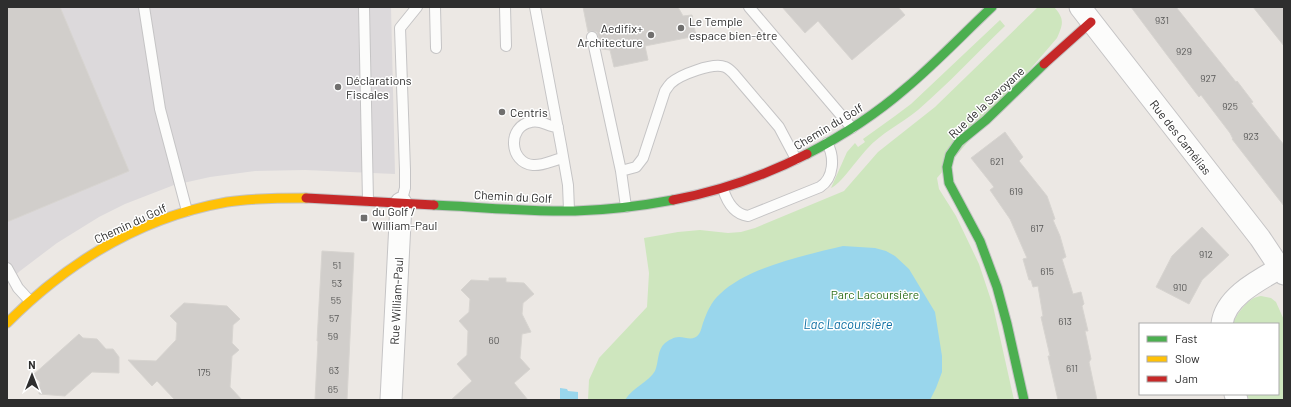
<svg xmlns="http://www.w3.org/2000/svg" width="1291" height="407" font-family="Barlow,sans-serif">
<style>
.industrial{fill:#dcd9db}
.green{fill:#cee6be}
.water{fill:#99d6ec}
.building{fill:#d1cecb;stroke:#d7d4d0}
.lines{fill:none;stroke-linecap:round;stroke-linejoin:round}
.lane-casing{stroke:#c5c4c5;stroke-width:12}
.street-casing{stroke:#c5c4c5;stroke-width:23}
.fast-casing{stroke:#c5c4c5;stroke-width:11}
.slow-casing{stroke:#c5c4c5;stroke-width:11}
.jam-casing{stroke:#c5c4c5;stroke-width:11}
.lane{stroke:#fcfcfb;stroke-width:10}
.street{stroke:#fcfcfb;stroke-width:21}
.fast{stroke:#4caf50;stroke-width:9}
.slow{stroke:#ffc107;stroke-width:9}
.jam{stroke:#c62828;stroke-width:9}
.poi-dot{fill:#706f6e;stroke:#fff;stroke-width:1.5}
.labels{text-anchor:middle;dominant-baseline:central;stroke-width:3;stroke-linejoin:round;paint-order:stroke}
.number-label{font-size:10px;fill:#585857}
.poi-label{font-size:12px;fill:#2e2e2e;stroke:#fff;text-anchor:start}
.street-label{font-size:12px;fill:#2e2e2e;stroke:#fff}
.park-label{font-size:12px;fill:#2c6e1b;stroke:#fff}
.water-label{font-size:13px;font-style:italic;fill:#0d6fa3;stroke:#fff}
</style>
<rect width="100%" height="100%" fill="#ece8e4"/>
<path class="industrial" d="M7,7H391L395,174L305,170L255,171L210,177L174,185L125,204L99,217L57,243L20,271L7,283Z"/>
<path class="green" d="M1038,7H1054C1065,19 1063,24 1057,38L937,178L939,189L956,216L979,264L993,306L1014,400H588L589,380L599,358L647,307L649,273L644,238L678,232L700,230L728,233L741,232L755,228L844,191L878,152L935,107Z
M1000,20L1005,26C976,54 948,84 918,110C901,124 881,133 867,149C859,157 839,186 831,188L847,152L855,143L858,147L865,142L863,139L895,116L911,104Z
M1261,296L1271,298L1276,302L1284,320V400H1249L1247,394H1278V324H1233C1235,316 1247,301 1254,298C1257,297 1259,296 1261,296Z"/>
<path class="water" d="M843,246L875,248L886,251L895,256L909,269L935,312L942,356V372L936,388L930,400H625C633,387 649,382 655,371C659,361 657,350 665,343C669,340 674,337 679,337C686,337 693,342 699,334C701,331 702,326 703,323C707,312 711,302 720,294C748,267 806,255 843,246Z
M560,388L567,389L568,391L578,392V400H560Z"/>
<path class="building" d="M7,7H60L129,171L7,222Z
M583,7H678L683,16L692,15L696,36L645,46L648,60L614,67L610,50L602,49L597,32L591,31L588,32Z
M782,7H898L905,15L852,60L818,21L805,33Z
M1131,7H1176L1236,82L1237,81L1253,102L1251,103L1284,145V206L1232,139H1233L1230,133L1201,95L1199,97L1167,55Z
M1253,7H1284V46Z
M1005,132L1023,157L1019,161L1047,196L1055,219L1053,220L1060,236L1066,257L1062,259L1073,294L1081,292L1084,304L1082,306L1088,331H1085L1091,359L1089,362L1097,400H1058L1048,356H1050L1041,317L1043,316L1038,286L1033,287L1031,280H1029L1023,259L1027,258L1010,219L990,190L994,187L971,158Z
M1202,227L1229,255L1202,280L1189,304L1156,287L1172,256Z
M322,251L354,253L347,400H315L318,341H317Z
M489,278H506V282L524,283L534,294L523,303L522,314L531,332L522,334L520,358L530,369L514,383L528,400H451L472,381L457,364L467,355L468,331L459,321L469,312L470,299L461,290L471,280L489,281Z
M184,303L227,306L240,319L233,325L232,343L239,350L232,356L230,387L242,400H175L157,381L152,386L128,360L156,361L176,340L177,323L170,316Z
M79,334L83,338L97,339L106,349H113L119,357V373L92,372L65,396L39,394L40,382L33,375Z"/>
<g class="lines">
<defs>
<path id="lane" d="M144,7L160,109L187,211
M364,7L368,201
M435,7L436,48
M505,7L506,46
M535,7L561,145L568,185L569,210
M749,7L852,128
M592,37L621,171
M558,127C548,127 541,119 531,122C507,126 509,163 533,165C543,166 553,160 563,158
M723,189C727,202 734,214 748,216L820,187C834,178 835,157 827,143
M401,203L405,188V170L400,28L417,7
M626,207L621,171L636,167L643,158L665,91C667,88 669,85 671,83C680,75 713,62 725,67C728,68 730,70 733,73L779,127L796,159
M7,268L18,288L29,300"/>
<path id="street" d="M1080,7L1260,238L1284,274
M1222,324C1225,297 1259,280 1280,268
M1235,394L1237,400
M391,400L401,203"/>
<path id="fast" d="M807,154C842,136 876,114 906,88C936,63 963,34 992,7
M434,205C481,207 528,212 575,211C608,210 641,206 673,200
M1024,400L1007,324L997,287L980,241L949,183L947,167L950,155L959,142L986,120L1044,64"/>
<path id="slow" d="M7,323C68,262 141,217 227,202C253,198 280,198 306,198"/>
<path id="jam" d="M1044,64L1091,22
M306,198L434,205
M673,200C720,191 764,176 807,154"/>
</defs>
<use href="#lane" class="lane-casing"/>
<use href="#street" class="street-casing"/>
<use href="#fast" class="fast-casing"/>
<use href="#slow" class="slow-casing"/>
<use href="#jam" class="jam-casing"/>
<use href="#lane" class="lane"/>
<use href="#street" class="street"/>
<use href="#fast" class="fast"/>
<use href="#slow" class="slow"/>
<use href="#jam" class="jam"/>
</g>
<g class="poi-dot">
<circle cx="681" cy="28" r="4"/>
<circle cx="651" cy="35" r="4"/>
<circle cx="338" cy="87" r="4"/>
<circle cx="502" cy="112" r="4"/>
<rect x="360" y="214" width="8" height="8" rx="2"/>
</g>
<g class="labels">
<g class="number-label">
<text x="1162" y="20">931</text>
<text x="1184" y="51">929</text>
<text x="1208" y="78">927</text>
<text x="1230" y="106">925</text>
<text x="1251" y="136">923</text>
<text x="997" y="161">621</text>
<text x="1016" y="191">619</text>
<text x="1037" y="228">617</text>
<text x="1206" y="254">912</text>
<text x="337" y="265">51</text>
<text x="1047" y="271">615</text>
<text x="337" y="283">53</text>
<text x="1180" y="287">910</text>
<text x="336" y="300">55</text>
<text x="334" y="318">57</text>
<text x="1065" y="321">613</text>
<text x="333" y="336">59</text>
<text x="494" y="340">60</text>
<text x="1072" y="368">611</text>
<text x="334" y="370">63</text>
<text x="204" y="372">175</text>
<text x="333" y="389">65</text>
</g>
<g class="poi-label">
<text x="689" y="21">Le Temple<tspan x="689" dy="14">espace bien-être</tspan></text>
<text x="643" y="28" text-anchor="end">Aedifix+<tspan x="643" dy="14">Architecture</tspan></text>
<text x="346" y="80">Déclarations<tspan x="346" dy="14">Fiscales</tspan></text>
<text x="510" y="112">Centris</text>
<text x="372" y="211">du Golf /<tspan x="372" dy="14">William-Paul</tspan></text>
</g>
<g class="street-label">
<text transform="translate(986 102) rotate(-43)">Rue de la Savoyane</text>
<text transform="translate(828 126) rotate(-31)">Chemin du Golf</text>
<text transform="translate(1181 137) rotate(52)">Rue des Camélias</text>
<text transform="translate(513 196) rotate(3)">Chemin du Golf</text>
<text transform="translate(130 223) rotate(-25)">Chemin du Golf</text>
<text transform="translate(396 301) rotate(-87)">Rue William-Paul</text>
</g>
<g class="park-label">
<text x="875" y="294">Parc Lacoursière</text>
</g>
<g class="water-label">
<text x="848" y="324">Lac Lacoursière</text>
</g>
</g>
<rect width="1291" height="407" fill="none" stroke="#2e2e2e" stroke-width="16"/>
<rect x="1139" y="323" width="140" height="72" fill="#ffffff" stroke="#ababab"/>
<rect x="1147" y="336" width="20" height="6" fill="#4caf50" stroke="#ababab"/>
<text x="1175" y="343" font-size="12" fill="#2e2e2e">Fast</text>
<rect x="1147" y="356" width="20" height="6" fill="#ffc107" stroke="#ababab"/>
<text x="1175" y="363" font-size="12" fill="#2e2e2e">Slow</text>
<rect x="1147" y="376" width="20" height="6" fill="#c62828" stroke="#ababab"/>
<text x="1175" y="383" font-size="12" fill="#2e2e2e">Jam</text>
<g transform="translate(32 375)" stroke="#ffffff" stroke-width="3" paint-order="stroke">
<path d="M0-3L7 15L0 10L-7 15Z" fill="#2e2e2e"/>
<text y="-6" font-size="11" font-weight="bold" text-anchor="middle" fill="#2e2e2e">N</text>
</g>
</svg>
